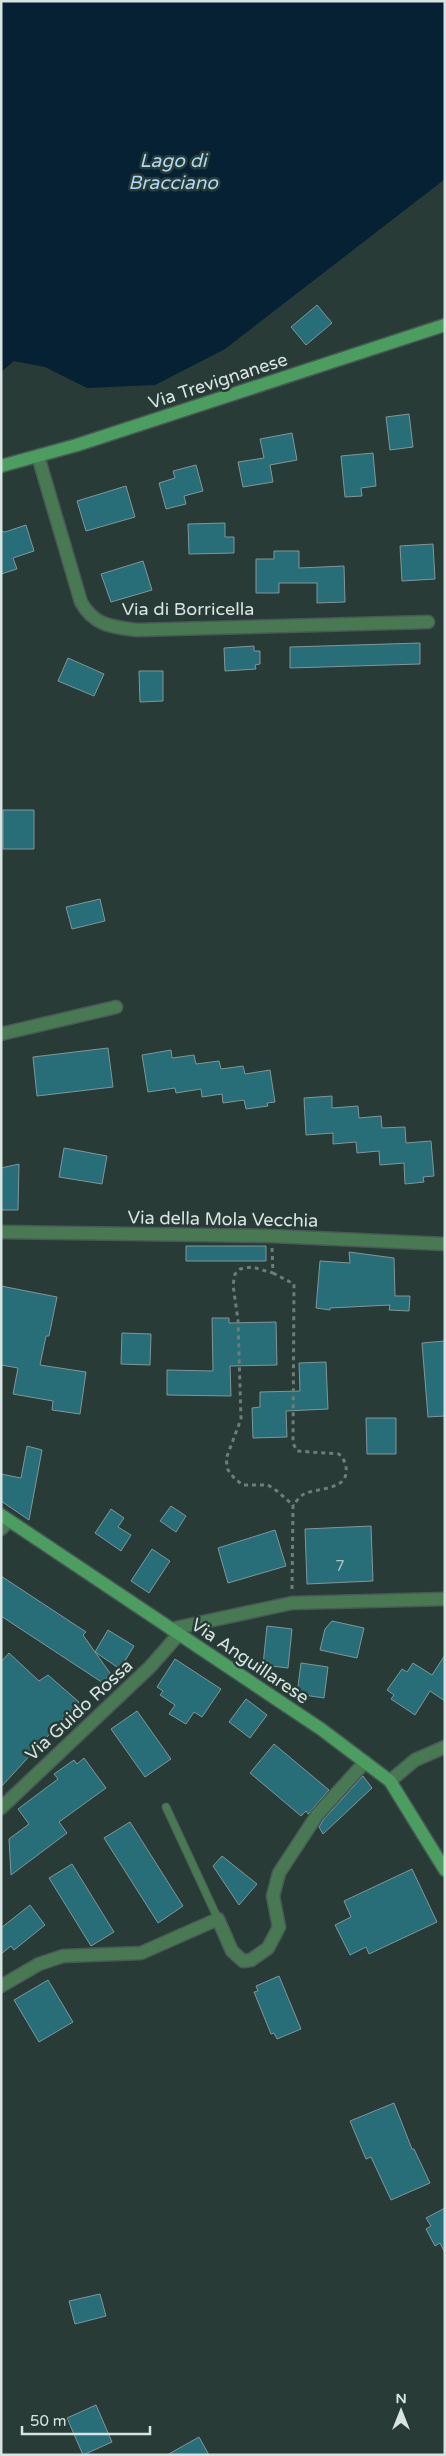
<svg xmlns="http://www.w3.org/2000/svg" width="446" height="2456" font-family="'Varela Round',sans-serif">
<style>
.water{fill:#052133}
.building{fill:#286e79;stroke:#80969a}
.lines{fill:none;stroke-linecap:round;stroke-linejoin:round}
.service-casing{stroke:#485956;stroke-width:9}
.minor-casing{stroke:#485956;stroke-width:15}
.tertiary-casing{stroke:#485956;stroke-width:15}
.secondary-casing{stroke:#485956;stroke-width:15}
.path{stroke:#6d7d7a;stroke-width:3;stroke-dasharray:4 4;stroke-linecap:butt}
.service{stroke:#487953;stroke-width:7}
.minor{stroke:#487953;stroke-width:12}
.tertiary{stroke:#487953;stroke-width:12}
.secondary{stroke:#4c9d60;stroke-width:12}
.labels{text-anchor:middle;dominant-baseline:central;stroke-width:5;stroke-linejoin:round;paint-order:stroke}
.number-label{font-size:15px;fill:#acc6c7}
.street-label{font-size:18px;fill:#d8e4e1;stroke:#283b37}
.water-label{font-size:19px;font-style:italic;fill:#afd7f4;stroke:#283b37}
</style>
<rect width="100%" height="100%" fill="#283b37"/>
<path class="water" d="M1,1H445V179L225,349L155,385L87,388L45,367L14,361L1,372Z"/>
<path class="building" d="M317,305L332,323L306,345L291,327Z
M409,414L413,447L390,450L386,417Z
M292,433L297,460L270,465L273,482L243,487L238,462L264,458L260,439Z
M373,453L376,486L361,488L362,496L345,497L341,456Z
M196,465L203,491L184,496L186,504L166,509L159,483L175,478L173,471Z
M126,486L135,517L86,531L77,501Z
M225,523V537H234V553L189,554L188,524Z
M26,525L34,551L13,558L17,569L1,574V531L5,532Z
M433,544L435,579L402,581L400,546Z
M274,551H299V568L344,566L345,602L317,603V583H279V593H256V559H274Z
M143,561L152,590L111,602L101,574Z
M420,643V664L290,668V647Z
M254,646V651H260V664L255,665L256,669L225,671L224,648Z
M68,658L104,674L94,696L58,681Z
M139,671H163V701L140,702Z
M3,810H34V849H3Z
M100,899L105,921L72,929L66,907Z
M108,1048L113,1087L37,1096L33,1057Z
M171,1050L172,1058L194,1055L196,1064L219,1061L221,1069L243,1066L245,1074L270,1070L275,1102L267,1103L268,1106L246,1109L244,1100L223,1103L222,1094L202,1097L201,1089L176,1093L175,1088L148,1092L142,1055Z
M332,1096V1108L358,1106L359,1118L381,1116L382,1128L405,1127L406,1143L431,1141L434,1176L423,1177L424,1182L405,1184L404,1163L380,1165L379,1151L357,1153L356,1142L333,1144V1133L306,1135L304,1098Z
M64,1148L107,1156L102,1184L59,1177Z
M19,1164L18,1210H1V1168Z
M186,1246H266V1261H186Z
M349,1252L394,1258L395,1296H410L409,1311L389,1310L390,1305L330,1308V1310L316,1308L320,1261L350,1263Z
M1,1286L57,1297L49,1336H46L40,1365L86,1372L80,1414L52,1410L53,1401L13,1394L18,1368L1,1365Z
M212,1318H229V1323L276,1322L277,1365L230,1366L231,1396L167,1395V1370L213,1371Z
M122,1333L151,1334L150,1365L121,1364Z
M445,1341V1416L428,1417L422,1343Z
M326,1362L328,1409L286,1411L287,1437L253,1438L252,1408L260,1407V1392L300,1391L299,1363Z
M366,1418H396V1454H367Z
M27,1446L42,1450L29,1520L1,1501V1474L21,1478Z
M171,1506L186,1516L176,1532L160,1521Z
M111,1509L124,1518L118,1527L131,1535L121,1551L95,1533Z
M371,1526L373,1581L307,1584L305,1529Z
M275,1530L286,1566L228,1583L218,1548Z
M152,1549L170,1561L149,1593L131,1581Z
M1,1576L86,1632L83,1635L95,1652L108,1630L134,1646L120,1669L95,1652L110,1673L103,1683L1,1616Z
M332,1621L364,1628L357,1658L320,1650L325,1629Z
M267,1626L292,1629L288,1668L263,1665Z
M9,1653L39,1681L48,1675L79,1702L1,1787V1662Z
M445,1655V1701L430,1691L415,1715L391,1699L394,1695L387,1690L402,1669L407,1672L413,1663L432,1675Z
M175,1659L221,1689L202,1717L194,1712L186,1724L169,1714L175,1705L160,1695L163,1691L157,1687Z
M301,1663L328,1667L324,1698L297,1694Z
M246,1699L267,1715L250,1738L229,1722Z
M137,1711L171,1759L145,1777L111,1729Z
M274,1744L329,1790L308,1814L306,1811L301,1816L250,1773Z
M84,1758L106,1788L59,1822L67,1833L11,1875L9,1839L29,1824L18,1809L58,1779L54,1774L74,1760L77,1764Z
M363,1776L372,1788L323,1834L319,1827L323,1820Z
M130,1822L183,1906L158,1923L104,1838Z
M222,1856L257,1884L239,1905L213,1866Z
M72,1864L114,1932L91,1946L49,1878Z
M412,1869L437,1922L369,1954L366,1947L350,1955L335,1925L351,1917L344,1901Z
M30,1905L45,1925L14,1950L11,1946L1,1954V1928Z
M279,1976L301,2029L277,2039L274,2033L271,2034L254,1992L258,1991L256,1986Z
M48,1980L73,2022L39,2042L14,2000Z
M394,2103L412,2149H414L430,2183L391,2200L371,2157L366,2159L350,2121Z
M445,2208V2253L440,2243L435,2246L426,2229L431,2226L426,2218Z
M100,2294L106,2316L75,2324L69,2301Z
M96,2405L112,2442L83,2455L67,2418Z
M199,2437L209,2455H167Z"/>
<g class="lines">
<defs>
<path id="service" d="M166,1807L218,1919"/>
<path id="minor" d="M38,456L81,602C94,626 113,627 137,630L428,622
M1,1034L116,1007
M1,1529L9,1521
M171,1629L292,1603L445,1599
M390,1781L415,1760L445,1747
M1,1808L150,1667L179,1634
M1,1986L39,1964L63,1956L141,1953L218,1919L232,1951L243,1961L251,1960L268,1948L279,1927L273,1896L279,1873L317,1815L365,1762"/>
<path id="tertiary" d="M1,1232L272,1236L445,1244"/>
<path id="secondary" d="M1,466L77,445L445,325
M1,1515L321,1729L390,1781L445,1870"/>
</defs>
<use href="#service" class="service-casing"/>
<use href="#minor" class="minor-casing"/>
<use href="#tertiary" class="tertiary-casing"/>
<use href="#secondary" class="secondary-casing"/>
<path class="path" d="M272,1248L273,1273L252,1267L240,1269L235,1274L233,1285L238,1320L241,1419L226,1459L228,1470L235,1479L243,1485H268L277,1491L293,1505L292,1590
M273,1273L294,1284L293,1443L297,1451L339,1454C344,1459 347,1465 346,1472C346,1490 316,1488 304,1494C300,1496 296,1502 293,1505"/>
<use href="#service" class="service"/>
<use href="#minor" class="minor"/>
<use href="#tertiary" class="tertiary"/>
<use href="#secondary" class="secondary"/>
</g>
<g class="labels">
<g class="number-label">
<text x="340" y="1566">7</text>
</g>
<g class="street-label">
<text transform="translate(218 381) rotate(-18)">Via Trevignanese</text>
<text x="188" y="609">Via di Borricella</text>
<text transform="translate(223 1219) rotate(1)">Via della Mola Vecchia</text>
<text transform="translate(250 1661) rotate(34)">Via Anguillarese</text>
<text transform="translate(79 1710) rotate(-43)">Via Guido Rossa</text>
</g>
<g class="water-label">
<text x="173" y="161">Lago di<tspan x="173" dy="22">Bracciano</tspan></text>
</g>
</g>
<rect width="446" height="2456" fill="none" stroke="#d8e4e1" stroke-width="5"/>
<g transform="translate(401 2411)" stroke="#283b37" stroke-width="4" paint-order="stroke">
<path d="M0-4L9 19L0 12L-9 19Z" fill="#d8e4e1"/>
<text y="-8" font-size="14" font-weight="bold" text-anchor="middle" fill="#d8e4e1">N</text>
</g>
<path d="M22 2426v8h128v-8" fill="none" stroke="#d8e4e1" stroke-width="2.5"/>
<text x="30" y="2426" font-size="15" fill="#d8e4e1" stroke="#283b37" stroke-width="4" paint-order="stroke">50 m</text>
</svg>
